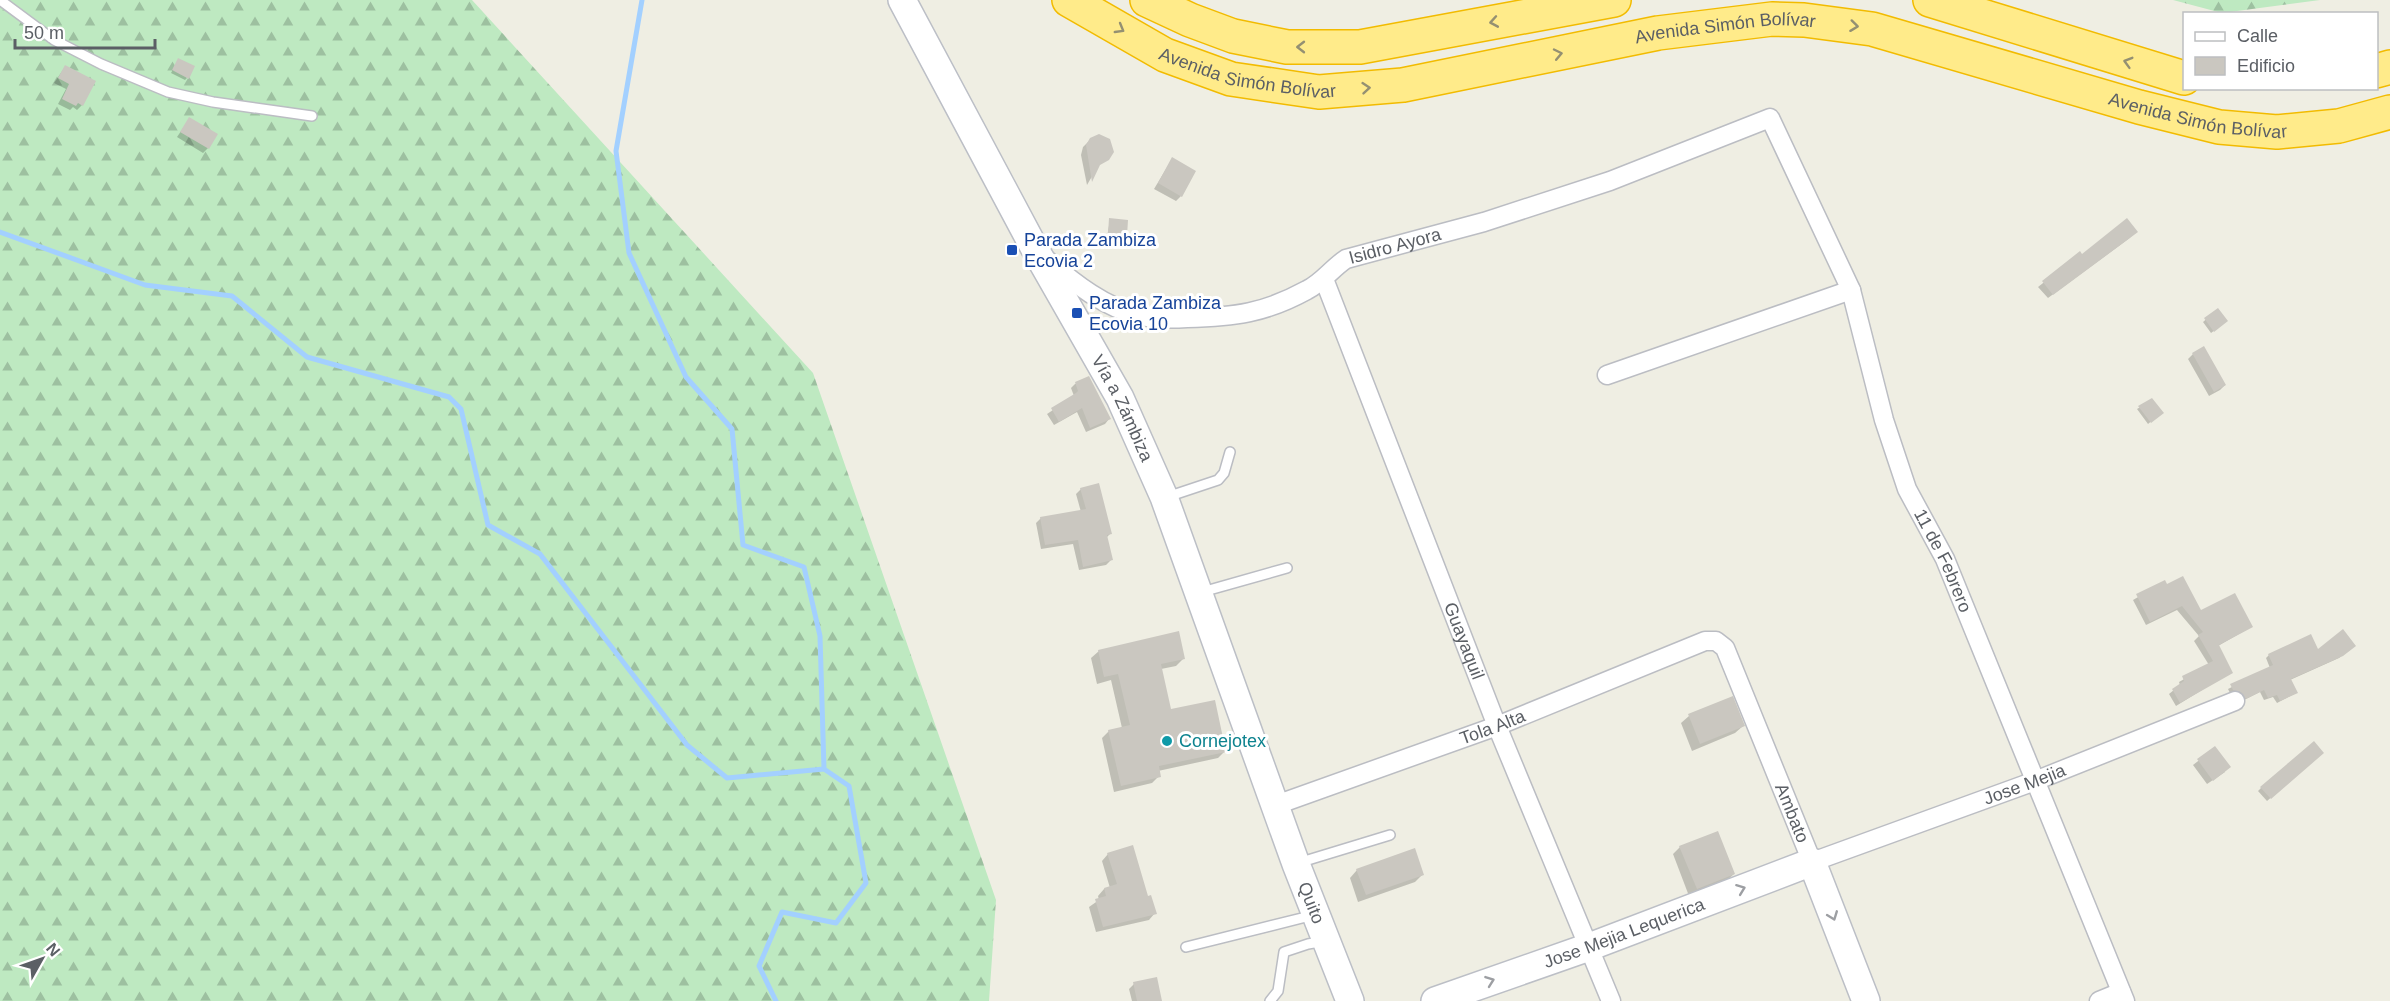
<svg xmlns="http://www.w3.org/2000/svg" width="2390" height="1001" font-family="Helvetica,sans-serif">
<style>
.forest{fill:url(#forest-firs)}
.shadow{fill:#0003}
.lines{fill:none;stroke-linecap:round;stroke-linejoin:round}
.stream{stroke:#a3d0ff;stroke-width:5}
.building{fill:#cac7c0}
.lane-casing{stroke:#bbbdc3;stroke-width:12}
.street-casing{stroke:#bbbdc3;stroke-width:21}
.secondary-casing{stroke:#bcbfc6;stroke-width:30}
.highway-casing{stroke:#f2bb00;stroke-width:36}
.lane{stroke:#fff;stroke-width:9}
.street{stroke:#fff;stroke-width:18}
.secondary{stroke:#fff;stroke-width:27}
.highway{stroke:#ffeb8a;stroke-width:33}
.oneway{stroke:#949072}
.oneway2{stroke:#9d9fa3}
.transit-dot{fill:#1a4fb4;stroke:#fff;stroke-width:2}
.culture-dot{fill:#0f9aa8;stroke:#fff;stroke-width:2}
.labels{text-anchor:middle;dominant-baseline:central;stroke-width:6;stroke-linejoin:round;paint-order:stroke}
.street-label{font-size:18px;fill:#5b5f65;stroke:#fff}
.transit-label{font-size:18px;fill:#164399;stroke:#fff;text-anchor:start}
.culture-label{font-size:18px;fill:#0d838f;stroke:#fff;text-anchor:start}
</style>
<defs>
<pattern id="forest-firs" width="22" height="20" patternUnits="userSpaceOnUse" patternTransform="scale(1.5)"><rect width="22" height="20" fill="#bee9c1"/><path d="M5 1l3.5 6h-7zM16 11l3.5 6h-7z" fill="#9dc0a0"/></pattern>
</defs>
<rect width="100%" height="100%" fill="#efeee3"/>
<path class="forest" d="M0,0H472L813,373L996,900L989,1001H0Z
M2173,0H2320L2222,13Z"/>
<path class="shadow" d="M177,62L187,78L185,80L171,73Z
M65,67L82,105L77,110L73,107L70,110L58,104L66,89L54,83Z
M190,118L208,148L203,153L177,137Z
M1088,142L1098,166L1087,185L1081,155L1083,147Z
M1172,159L1181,196L1176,201L1154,189Z
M1110,220L1125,236L1123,238L1107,237Z
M2131,237L2048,298L2038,287L2080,254L2082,256Z
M2217,310L2224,323L2211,333L2203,322Z
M2193,354L2225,385L2220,390L2209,396L2188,359Z
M1089,378L1109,419L1105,424L1086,432L1077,412L1054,425L1047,414L1074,396L1071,388L1075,384Z
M2152,400L2162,412L2148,424L2137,409Z
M1081,489L1110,534L1106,538L1111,560L1106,565L1079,570L1073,544L1041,549L1036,523L1041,518L1081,512L1076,494Z
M2164,582L2200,612L2251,627L2218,646L2231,672L2176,706L2169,694L2180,685L2179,682L2209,665L2194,641L2199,636L2177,610L2146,625L2133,600Z
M2351,648L2339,658L2290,680L2296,693L2277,703L2273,697L2264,700L2260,692L2242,701L2239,695L2230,693L2228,689L2270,668L2266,658L2269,655Z
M1099,651L1184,658L1176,666L1161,669L1170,711L1225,751L1218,758L1158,771L1159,776L1152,783L1114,792L1102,738L1109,731L1122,728L1111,680L1097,684L1091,658Z
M1732,698L1743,726L1735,733L1692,751L1681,723L1689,716Z
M2215,748L2225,772L2207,784L2193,765Z
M2322,753L2267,801L2258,791L2261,788Z
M1680,847L1734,874L1726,881L1689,896L1673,854Z
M1108,854L1147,898L1155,913L1149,920L1096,932L1089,907L1099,900L1098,896L1104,889L1110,888L1102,861Z
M1357,870L1423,874L1415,882L1358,902L1350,878Z
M1134,984L1161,1001H1132L1129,989Z"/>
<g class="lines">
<path class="stream" d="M642,0L616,151L629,253L686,377L732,429L743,545L804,567L820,636L824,769L849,786L866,883L836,923L782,912L759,966L776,1001
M0,232L145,285L232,296L307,357L449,397L461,409L488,525L540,554L687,745L727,778L824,769"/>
</g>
<path class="building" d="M178,58L195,66L189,79L172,70Z
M65,65L96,81L83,106L78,103L76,106L62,99L69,84L58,78Z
M189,117L218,134L209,149L180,132Z
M1099,134L1110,139L1114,152L1109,160L1100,165L1092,182L1086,145L1090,138Z
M1172,157L1196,171L1182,197L1158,183Z
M1109,218L1128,220L1127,236L1108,235Z
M2127,218L2138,232L2053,295L2042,281L2080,251L2082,254Z
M2218,308L2228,321L2214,332L2204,318Z
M2204,346L2226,385L2214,392L2192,353Z
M1089,376L1111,419L1090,428L1082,408L1059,422L1051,408L1076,393L1078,391L1075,382Z
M2152,398L2164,413L2151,423L2138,406Z
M1099,483L1112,534L1107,535L1113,560L1083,567L1078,540L1045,545L1040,517L1086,509L1080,488Z
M2183,576L2201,610L2235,593L2253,627L2219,645L2233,673L2180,703L2172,689L2184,681L2182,676L2213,661L2198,635L2203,632L2182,606L2150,622L2136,594L2165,580L2167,584Z
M2343,629L2356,646L2343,656L2291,679L2298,693L2280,701L2277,695L2268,698L2264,690L2246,699L2241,692L2233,690L2230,684L2273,665L2268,654L2311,634L2318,649Z
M1179,631L1185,659L1161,664L1171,709L1215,700L1226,752L1159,766L1161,777L1121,786L1108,730L1130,725L1118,674L1104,677L1098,650Z
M1733,696L1745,726L1700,744L1688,714Z
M2314,741L2324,753L2271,799L2260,787Z
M2215,746L2231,767L2213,781L2197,759Z
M1718,831L1735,874L1697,889L1679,846Z
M1133,845L1148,896L1151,895L1157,914L1103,927L1095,899L1106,896L1104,888L1117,884L1107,853Z
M1415,848L1424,875L1366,895L1356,869Z
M1157,977L1162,1001H1137L1133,982Z"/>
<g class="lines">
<defs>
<path id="lane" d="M0,0L54,40L101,64L168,92L213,102L312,116
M1167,497L1218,480L1224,473L1230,452
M1202,592L1287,568
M1298,863L1390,835
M1186,947L1314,915
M1270,1001L1278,991L1284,952L1308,944L1325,941"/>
<g id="street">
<path id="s1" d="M1047,260C1074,283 1105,308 1141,316C1156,319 1173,319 1187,318C1235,317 1265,313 1307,290C1323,282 1331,269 1346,259L1484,222L1610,181L1770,118L1851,290L1884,420L1907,489L1945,559L2125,1001"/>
<path id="s2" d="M1324,279L1497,726L1611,1001"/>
<path d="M1607,375L1851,290"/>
<path id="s3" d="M1276,805L1497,726L1705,641H1716L1725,648L1812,862L2035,781L2235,701"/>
<path d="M2099,1001L2121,992"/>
</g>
<g id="secondary">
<path id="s4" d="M902,0L1036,251L1120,398L1164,497L1296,864L1350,1001"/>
<path id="s5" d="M1435,1001L1589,947L1812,862L1866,1001"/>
</g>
<g id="highway">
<path id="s6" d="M1069,0L1165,55L1231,79L1319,92L1403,85L1658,33L1772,19L1804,20L1872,29L2139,107L2219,127L2277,132L2339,126L2390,112"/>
<path d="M1147,0L1190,20L1233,36L1287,47H1360L1614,0"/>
<path d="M1930,0L2184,78"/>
<path d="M2376,71L2390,67"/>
</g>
</defs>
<use href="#lane" class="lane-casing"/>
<use href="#street" class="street-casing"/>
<use href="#secondary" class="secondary-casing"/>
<use href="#highway" class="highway-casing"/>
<use href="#lane" class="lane"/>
<use href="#street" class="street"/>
<use href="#secondary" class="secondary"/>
<use href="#highway" class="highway"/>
</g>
<defs><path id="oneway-chevron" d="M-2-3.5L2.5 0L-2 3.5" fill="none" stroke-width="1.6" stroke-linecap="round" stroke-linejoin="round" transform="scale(1.5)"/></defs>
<g class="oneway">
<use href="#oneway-chevron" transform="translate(1494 22) rotate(170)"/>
<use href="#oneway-chevron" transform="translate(1854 26) rotate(7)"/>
<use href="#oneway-chevron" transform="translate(1120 29) rotate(30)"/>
<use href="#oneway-chevron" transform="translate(1301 47) rotate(-180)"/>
<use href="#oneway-chevron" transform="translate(1558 54) rotate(-12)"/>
<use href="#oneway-chevron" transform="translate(2128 62) rotate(-164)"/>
<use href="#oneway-chevron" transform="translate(1366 88) rotate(-5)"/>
</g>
<g class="oneway2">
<use href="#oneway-chevron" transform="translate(1741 889) rotate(-21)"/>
<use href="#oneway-chevron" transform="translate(1833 916) rotate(69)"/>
<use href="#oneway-chevron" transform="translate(1490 981) rotate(-20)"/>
</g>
<g class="transit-dot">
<rect x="1006" y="244" width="12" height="12" rx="3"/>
<rect x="1071" y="307" width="12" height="12" rx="3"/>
</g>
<circle class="culture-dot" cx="1167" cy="741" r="6"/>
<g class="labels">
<g class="street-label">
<text stroke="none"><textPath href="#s6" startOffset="682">Avenida Simón Bolívar</textPath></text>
<text stroke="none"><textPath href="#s6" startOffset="196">Avenida Simón Bolívar</textPath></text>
<text stroke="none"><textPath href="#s6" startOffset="1168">Avenida Simón Bolívar</textPath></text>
<text stroke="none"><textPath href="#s1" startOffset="382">Isidro Ayora</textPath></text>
<text stroke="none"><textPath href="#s4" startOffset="464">Vía a Zámbiza</textPath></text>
<text stroke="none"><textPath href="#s1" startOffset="1256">11 de Febrero</textPath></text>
<text stroke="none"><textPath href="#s2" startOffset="388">Guayaquil</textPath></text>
<text stroke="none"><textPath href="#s3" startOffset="230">Tola Alta</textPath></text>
<text stroke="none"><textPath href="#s3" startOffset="939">Jose Mejia</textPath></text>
<text stroke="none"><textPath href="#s3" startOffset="660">Ambato</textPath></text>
<text stroke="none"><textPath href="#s4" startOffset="994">Quito</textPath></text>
<text stroke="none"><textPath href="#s5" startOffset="201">Jose Mejia Lequerica</textPath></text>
</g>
<g class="transit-label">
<text x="1024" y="240">Parada Zambiza<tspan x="1024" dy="21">Ecovia 2</tspan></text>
<text x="1089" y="303">Parada Zambiza<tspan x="1089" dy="21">Ecovia 10</tspan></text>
</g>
<g class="culture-label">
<text x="1179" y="741">Cornejotex</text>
</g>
</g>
<rect x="2183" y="12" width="195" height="78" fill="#ffffff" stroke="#bdbfc1" stroke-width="1.5"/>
<rect x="2195" y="32" width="30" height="9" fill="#ffffff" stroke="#bdbfc1" stroke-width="1.5"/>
<text x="2237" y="42" font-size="18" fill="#5b5f65">Calle</text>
<rect x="2195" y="57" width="30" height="18" fill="#cac7c0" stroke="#bdbfc1" stroke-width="1.5"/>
<text x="2237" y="72" font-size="18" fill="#5b5f65">Edificio</text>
<g transform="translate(42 959) rotate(50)" stroke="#ffffff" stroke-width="4.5" paint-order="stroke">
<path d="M0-4.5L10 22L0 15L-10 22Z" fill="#5b5f65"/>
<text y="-9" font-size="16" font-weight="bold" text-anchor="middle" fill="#5b5f65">N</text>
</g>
<path d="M15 39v9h140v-9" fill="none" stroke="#5b5f65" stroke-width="3"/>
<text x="24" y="39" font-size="18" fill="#5b5f65" stroke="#ffffff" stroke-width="4.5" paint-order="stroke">50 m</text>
</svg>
